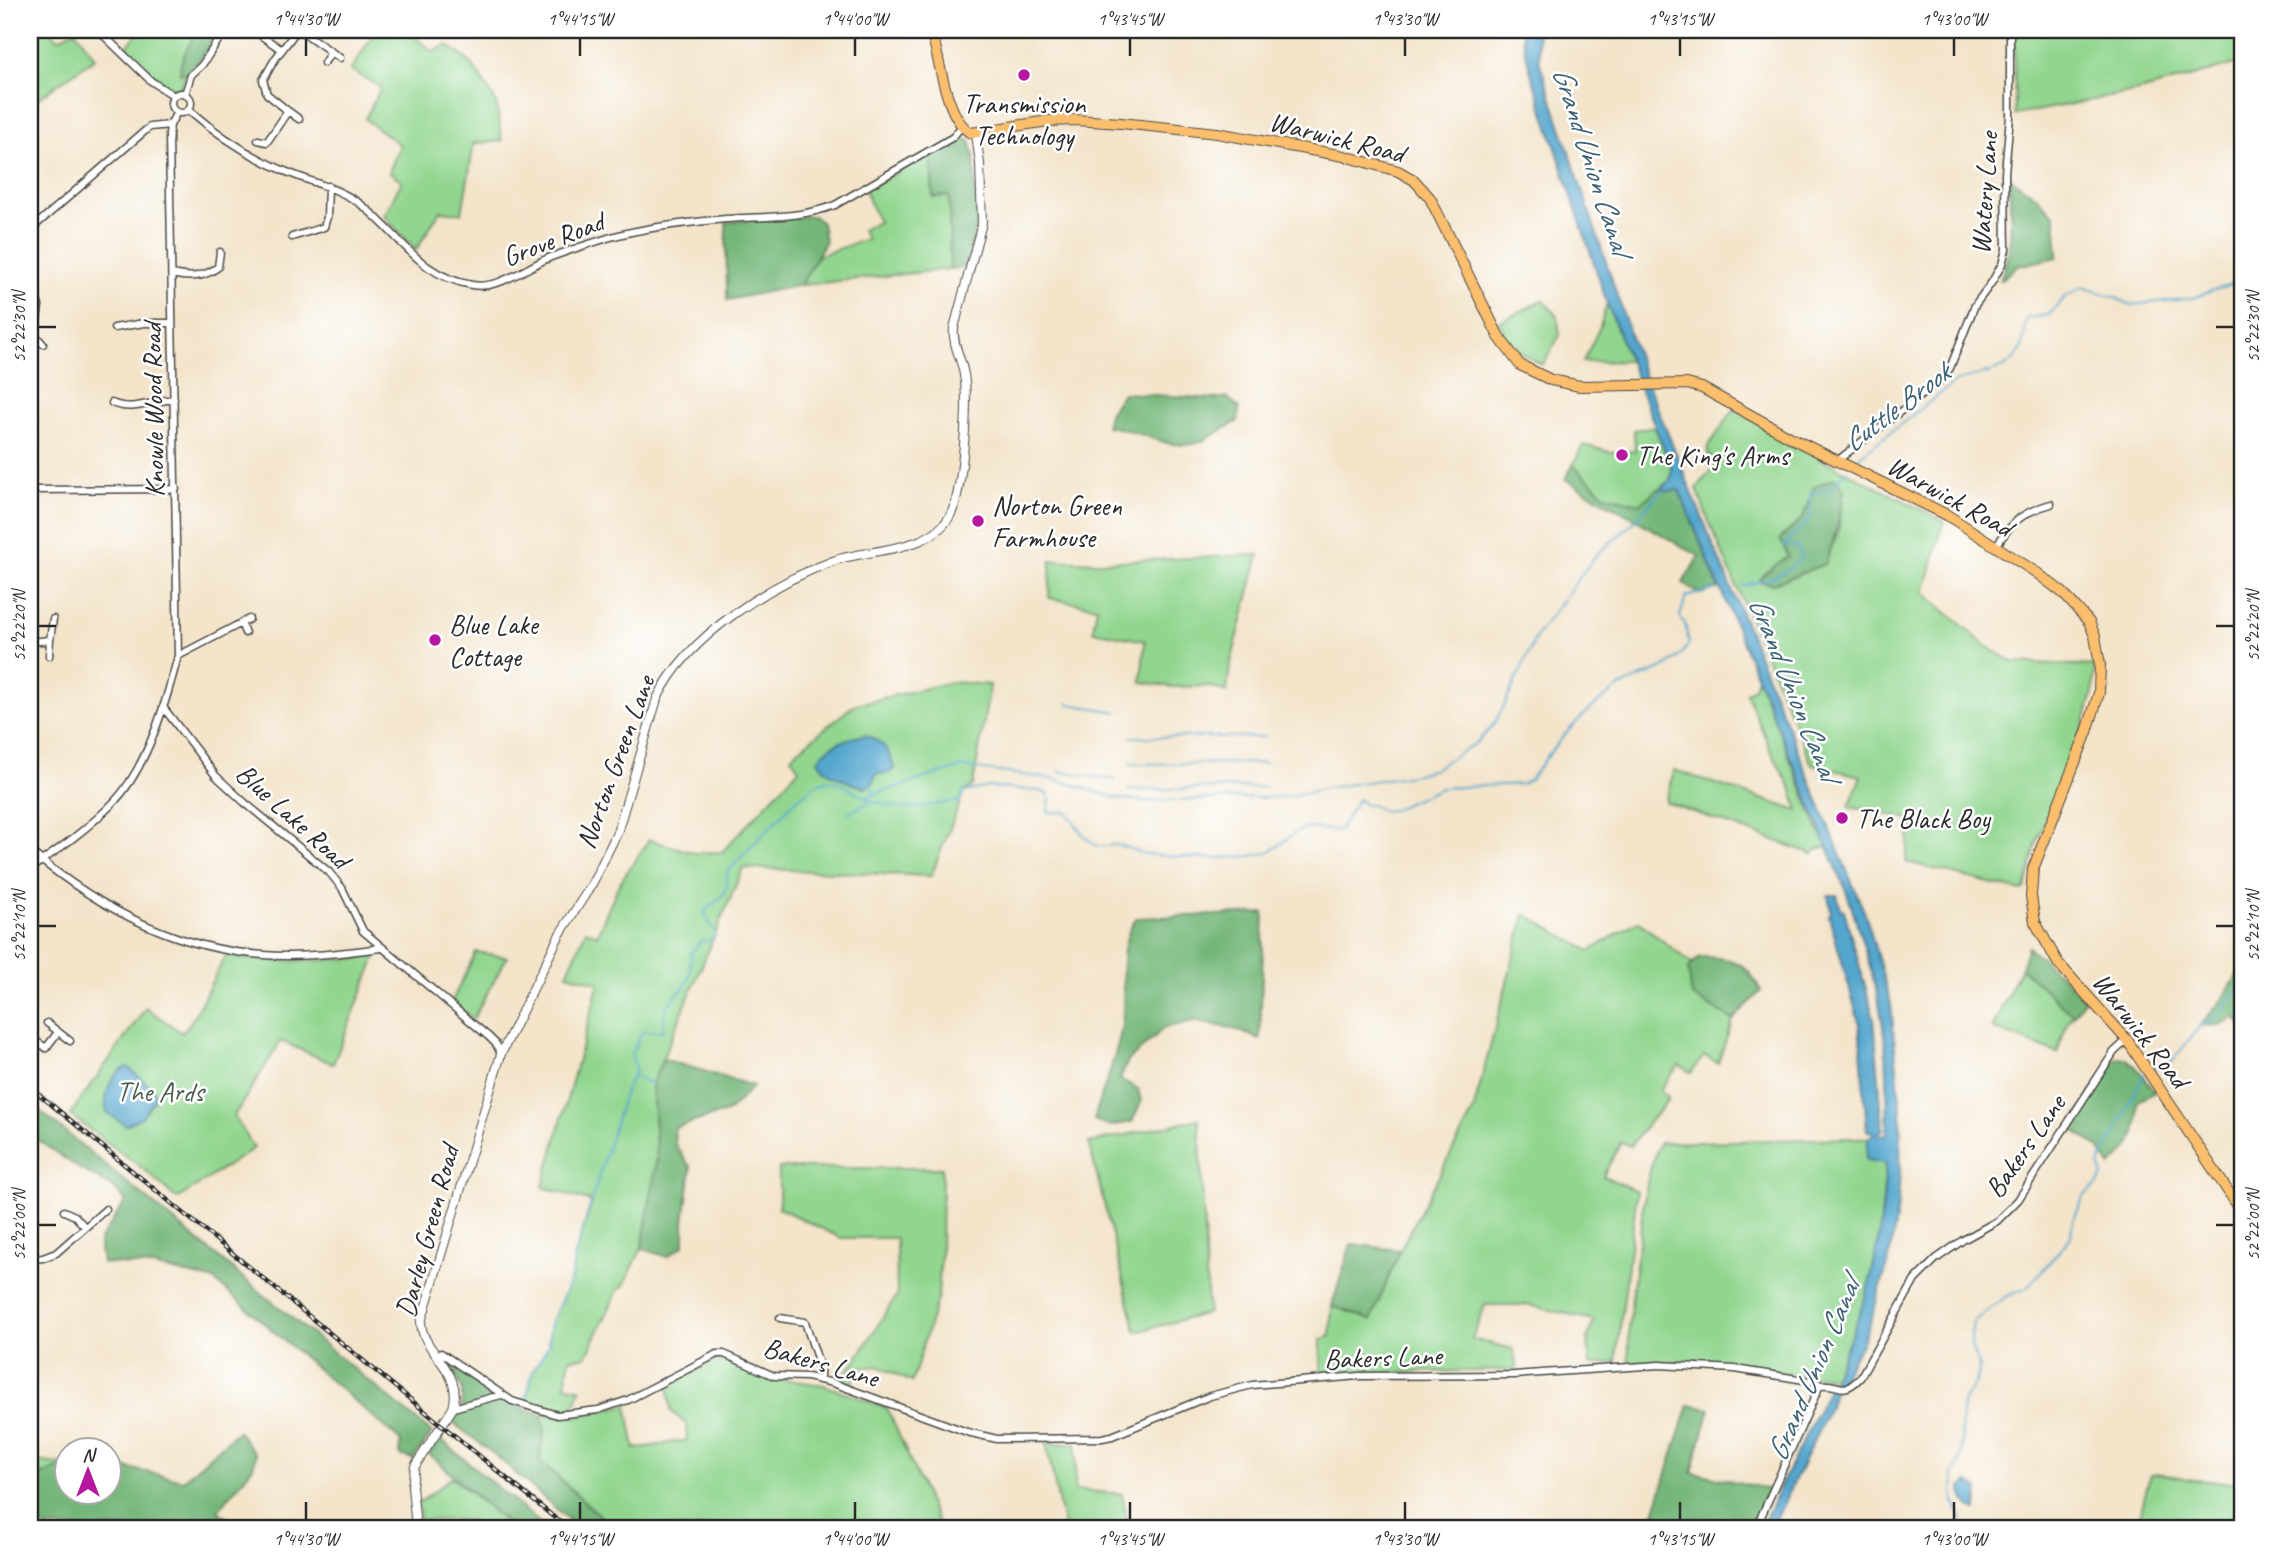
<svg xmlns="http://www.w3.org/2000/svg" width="2272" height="1558" font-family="Caveat,sans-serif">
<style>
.green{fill:#91d68f;stroke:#5e805d;stroke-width:2;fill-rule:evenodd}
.forest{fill:#74b77a;stroke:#507152;stroke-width:2}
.water{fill:#52a6ce;stroke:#3e687c;stroke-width:2}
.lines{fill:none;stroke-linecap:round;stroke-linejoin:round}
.stream{stroke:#52a6ce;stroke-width:2}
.minor-casing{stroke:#494743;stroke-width:9}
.tertiary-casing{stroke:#494743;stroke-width:10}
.primary-casing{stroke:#494743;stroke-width:12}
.minor{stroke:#fff;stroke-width:6}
.tertiary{stroke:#fff;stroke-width:8}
.primary{stroke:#fabe6d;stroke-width:10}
.rail-casing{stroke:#2b2b2b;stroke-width:4.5}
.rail{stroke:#fff;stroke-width:2;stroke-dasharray:5;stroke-linecap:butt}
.ticks{fill:none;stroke:#2b2b2b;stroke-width:2.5}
.poi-dot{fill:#b5179e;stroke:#fff;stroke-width:2.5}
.labels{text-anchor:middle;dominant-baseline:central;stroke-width:5;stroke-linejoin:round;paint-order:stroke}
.poi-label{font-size:28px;fill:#2b2b2b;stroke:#fff;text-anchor:start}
.street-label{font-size:28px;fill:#2b2b2b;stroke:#fff}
.park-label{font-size:28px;fill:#4a5e49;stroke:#fff}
.water-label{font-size:30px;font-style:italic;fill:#3d6274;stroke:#fff}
.neatline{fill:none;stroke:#2b2b2b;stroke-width:2.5}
.ticks-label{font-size:18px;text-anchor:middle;fill:#2b2b2b}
</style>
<rect width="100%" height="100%" fill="#fff"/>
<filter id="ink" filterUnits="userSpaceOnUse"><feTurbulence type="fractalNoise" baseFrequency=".0143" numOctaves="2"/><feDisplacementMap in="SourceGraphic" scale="14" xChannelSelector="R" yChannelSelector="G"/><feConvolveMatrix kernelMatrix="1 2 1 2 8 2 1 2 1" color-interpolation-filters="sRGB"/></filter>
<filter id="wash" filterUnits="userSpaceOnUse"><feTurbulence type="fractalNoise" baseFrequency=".00686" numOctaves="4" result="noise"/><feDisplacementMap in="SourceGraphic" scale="28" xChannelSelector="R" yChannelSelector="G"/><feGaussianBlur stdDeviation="1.57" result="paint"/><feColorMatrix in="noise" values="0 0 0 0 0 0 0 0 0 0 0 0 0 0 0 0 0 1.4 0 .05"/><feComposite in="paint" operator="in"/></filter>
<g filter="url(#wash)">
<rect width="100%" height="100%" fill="#f3e4ca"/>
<path class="green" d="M30,30H51L58,39L75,30L95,58L30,104Z
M140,30H220L199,60L187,73L180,87L175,90L149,73L125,49Z
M376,30H412L416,38L433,52L447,45L471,63L496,102L502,141L474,143L462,213L440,211L416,250L384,216L402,181L389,172L400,145L365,119L381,88L351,70Z
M2014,30H2242V62L2144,90L2015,115Z
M931,154L933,196H949L950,269L801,285L817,256L867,239L862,230L878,222L865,190Z
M1543,300L1557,316L1560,335L1543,365C1521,355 1510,343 1499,322Z
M1607,303L1629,361L1583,362L1600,327Z
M1734,409L1797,447L1944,521L1924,593L1985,645L2013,662L2095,666L2093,693L2084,725L2037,841L2025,889L2021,891L1906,862L1911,819L1849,807L1861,776L1812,765L1705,512L1697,488L1717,463L1708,454V447ZM1814,487L1844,490L1838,532L1825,563L1794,577L1764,574L1789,556L1780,539L1803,518Z
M1655,427L1672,470L1670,480L1640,504L1604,495L1573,465L1583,445L1610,452L1635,451L1634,430Z
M1259,555L1230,666L1227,692L1209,686L1173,687L1141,682L1145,641L1093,631L1097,607L1049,598L1051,560L1097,562Z
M1757,677L1818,829L1828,846L1818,849L1813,854L1665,802L1674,770L1798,811L1792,790L1773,755L1746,693L1754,688Z
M952,682L990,685L973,786L964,792L931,876L743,868L652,1084L657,1159L642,1248L624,1285L618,1290L586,1357L570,1358L565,1385L581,1389L572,1412L525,1402L533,1371L548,1346L551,1323L571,1279L575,1255L592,1202L543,1187L599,983L567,974L586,930L597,935L619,884L649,840L695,853L722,852L799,769L791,756L854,705Z
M1525,914L1590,951L1638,921L1692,964L1688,968L1692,996L1733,1020L1718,1063L1704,1056L1691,1073L1679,1065L1660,1090L1669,1098L1630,1146L1621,1142L1603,1176L1637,1191L1616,1362L1590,1365L1588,1337L1594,1320L1528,1305H1485L1472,1339L1513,1349L1517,1370L1321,1374V1339L1330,1337L1332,1306L1371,1320L1400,1250L1473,1112Z
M476,952L507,957L473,1019L452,1001Z
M226,955C274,966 327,959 376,957L333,1064L281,1041L234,1116L254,1148L177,1199L146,1171L70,1115L146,1008L182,1033L191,1022Z
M2021,968L2073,1015L2067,1023L2057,1053L1992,1028Z
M1199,1119L1208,1313L1136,1332L1089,1143Z
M1887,1137C1884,1191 1881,1248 1865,1300C1856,1325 1844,1351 1834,1376C1798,1379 1763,1367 1727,1363C1695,1360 1662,1362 1629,1363C1627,1322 1633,1284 1639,1243C1643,1210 1645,1174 1660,1143Z
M779,1168H942L941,1254L938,1296L912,1382L878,1366L861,1368L851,1384L840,1379L856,1360L897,1295L896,1238H841L779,1208Z
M716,1361H734L778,1379L824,1385L887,1408L940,1528H613L539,1460L545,1429L541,1414L578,1416L627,1405L635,1449L687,1440L686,1424L671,1411L668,1384Z
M1046,1443L1076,1444L1075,1490L1122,1494L1129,1528H1064Z
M30,1460L65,1465L30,1480Z
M2162,1474L2194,1480L2242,1483V1528H2137L2150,1475Z
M452,1477L512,1528H472L470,1520H420L418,1504Z"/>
<path class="forest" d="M196,30H220L199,60L187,73H180C180,56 190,46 196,30Z
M962,139L970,141L974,155L977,223L965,268L950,269L949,196L933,197L931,154Z
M2009,177L2037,197L2055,216L2058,257L2017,266L1999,281C2015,249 2010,212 2009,177Z
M813,216L822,223L825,242L801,285L727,300L726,222Z
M1123,393L1216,399L1227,397L1239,408L1238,421C1226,427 1205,442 1193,444C1163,449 1136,428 1106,426L1110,412Z
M1573,465L1604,495L1640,504L1657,489L1666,491L1679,490L1719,588L1700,594L1683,583L1699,556L1565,479Z
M1835,478L1844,490C1841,517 1835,539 1825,564L1773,584L1759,581L1764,574L1788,556L1780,539L1803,518L1814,487Z
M1264,913L1260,1039L1231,1028L1193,1021L1164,1028L1128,1061L1120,1079L1138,1089L1141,1102L1132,1122L1109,1126L1094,1120C1103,1087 1117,1058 1122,1025C1128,986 1113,954 1136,918Z
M2028,947L2062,976L2084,1000L2073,1015L2021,968Z
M1700,957C1734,959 1744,959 1761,991L1733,1020L1692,996L1688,968Z
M2242,968V1026L2235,1017L2219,1025L2200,1026L2221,1001Z
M2126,1058L2135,1066L2156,1092L2138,1101C2138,1132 2135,1147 2110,1166L2099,1148L2071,1128L2092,1091L2116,1059Z
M663,1059L753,1086L729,1111L674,1128L675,1144L691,1168L684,1222V1245L667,1257L642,1248L657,1159L652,1084Z
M30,1103L432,1433L413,1459L400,1455L401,1441L214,1280L152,1266L102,1263L99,1241L126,1201L113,1187L80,1169L30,1135Z
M1351,1244L1400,1250L1371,1320L1332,1306Z
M451,1368L487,1387L503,1401L541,1414L545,1429L539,1460L613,1528H578L495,1455L452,1422L462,1410V1388Z
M1689,1405L1710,1409L1692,1472L1768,1489L1752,1528H1655L1650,1525Z
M238,1431L256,1455L253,1467L218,1511L242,1528H47L30,1520V1480L66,1465V1492H108L109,1464L183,1480Z
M439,1438L546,1528H512L429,1454Z"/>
<path class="water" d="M1523,30H1537L1540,64L1643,373L1835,842L1866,916L1891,1004L1901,1113L1900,1175L1897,1213L1888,1263L1871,1320L1861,1344L1834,1392L1824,1419L1772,1528H1761C1794,1453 1839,1378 1864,1300C1879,1257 1883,1208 1886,1163L1866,1160L1868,1138L1873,1134L1871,1131H1867L1859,1022L1829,916L1831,912L1828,895H1837L1841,910H1844L1874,1018L1883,1130L1878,1133L1880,1135L1887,1134C1888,1091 1888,1046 1879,1003C1871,966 1859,930 1847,893L1679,490L1666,491L1661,489L1670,480L1672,470L1607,303L1531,73L1522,37Z
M866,735C883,742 889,750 894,768L890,773L876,774L872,785L865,788C848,781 827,777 818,760C829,743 848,738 866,735Z
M128,1067L153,1089L156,1097L142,1117L126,1125L107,1113C103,1095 110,1073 128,1067Z
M1968,1482L1979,1488L1977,1510C1967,1508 1961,1498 1961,1488Z"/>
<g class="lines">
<path class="stream" d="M1853,464L1860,456L1955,382C1979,372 2005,376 2020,351C2025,343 2024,327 2027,318L2049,315L2065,297L2082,287L2111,296L2131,305L2193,298L2239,281L2242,277
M1742,586C1766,580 1786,576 1802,556L1797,547L1784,546C1801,521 1814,532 1810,494L1831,488L1847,470
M1068,704L1118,712
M1130,737H1266
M1130,764L1265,763
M1059,771L1115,780
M872,785L873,794
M1128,790L1266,787
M866,797L961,767L1054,779L1116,798L1142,801L1287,797L1326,788L1413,775L1432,770L1476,743L1492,727L1504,706L1537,635L1596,555L1633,523L1662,490
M848,813L871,801
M2152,1069L2173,1060L2200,1026L2220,1014L2242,984
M633,1075L636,1069L631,1054L643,1031H664L663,1019L667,1006L686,985L690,974L691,953L701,941L712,940L715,933L705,914L706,909C723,897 729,893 727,872L796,800L817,784L829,780L844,785L871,801L905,809L960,801L964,792L989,787L1040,791L1047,794L1050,800L1048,812H1066C1076,821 1080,836 1094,844C1101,849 1107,845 1115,845C1125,845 1136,852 1146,854C1177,858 1235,861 1265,853C1279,849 1288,835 1301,830C1312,826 1327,831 1339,830L1358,799L1365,805H1372L1382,811L1392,810L1441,788L1522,784L1531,779C1555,744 1581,712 1617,689C1644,672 1669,674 1689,644L1685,624L1680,616L1686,597L1715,589
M526,1401L533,1371L548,1346L551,1323L571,1279L575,1255L624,1094L633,1075L652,1084
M1961,1528V1515L1954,1502L1953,1473C1968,1456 1958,1426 1963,1405C1966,1392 1979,1383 1979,1370C1979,1363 1974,1356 1972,1349C1969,1341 1972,1331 1973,1322L2005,1297L2027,1288L2071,1237L2072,1223L2084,1196L2097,1185L2103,1176L2099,1164L2144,1074"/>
</g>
</g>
<g filter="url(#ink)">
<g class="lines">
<defs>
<path id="minor" d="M98,30L151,81L174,96
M253,30L282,50
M300,30L340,58
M324,63L331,52
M171 103a10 10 0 1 1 20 0a10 10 0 1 1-20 0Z
M185,94L191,75L202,65L225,30
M189,110C218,135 251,157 287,172C313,183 340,188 363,206C402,237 419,276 472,285C499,290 526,267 551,257C570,250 591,243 611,237C642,228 693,222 726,219C763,216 799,219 835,205L953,137L961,127
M288,111L299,119
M258,140L267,142L288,111L267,94L263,80L275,59L297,30
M30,230L146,130L150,127L170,125
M292,237L324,227L327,217L328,186
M172,274C189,278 203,278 218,267L220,252
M30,283L39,306L35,335L43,344
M114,328L144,323H172
M112,403C132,412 152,401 174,399
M1837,461L1942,379L1950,368L1975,305L1992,282L2002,264L2006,250L2005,173L2010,116V30
M30,490L176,489
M1996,546C2012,522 2022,512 2051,504
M241,623L245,633
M30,642L50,640L53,619
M49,656L50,640
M178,656L249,619
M163,707L216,776L244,802L329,872L342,888L363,931L489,1037L496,1044L501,1054
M30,851C97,907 174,949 264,955C303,958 342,953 381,948
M30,869C59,849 89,828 114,802C147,768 166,702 178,656L169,135L170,125L177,112
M47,1023L70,1041
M30,1037L46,1048L58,1032
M64,1211L75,1216L85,1227
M30,1259L43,1258L56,1253L106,1209
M780,1318L805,1322L820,1367V1380
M438,1354L441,1353L512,1401L557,1415L598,1410L628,1400L717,1354H724L774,1376L807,1377L833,1383L967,1432L997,1439L1102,1438L1112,1436L1210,1396L1252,1385L1359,1376L1514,1375L1659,1365L1735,1369L1817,1382L1820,1385C1841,1382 1841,1397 1860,1378L1915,1280L1936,1259L1963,1240L1997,1221L2018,1200L2114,1052L2127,1040
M453,1408L501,1395
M1756,1528L1820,1385"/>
<path id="tertiary" d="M416,1528L412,1486L415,1466L453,1408C464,1369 422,1354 421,1322L501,1054L560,934L592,884L617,833L657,699C687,636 769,585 833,561C870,548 933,553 952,512C963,486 969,403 964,375C962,359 952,345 954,328L982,223L980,164L976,134"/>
<path id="primary" d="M931,30C940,59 945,118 971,133L1048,121L1075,120L1121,123L1217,133L1344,156L1398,171L1414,180L1430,198L1499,337L1520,365L1551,380L1580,386L1687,384L1702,388L1799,442L1947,515L2037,573L2063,593L2089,622L2095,636L2100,665L2099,693L2087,732L2033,869L2031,896L2035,922L2058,963L2127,1040L2242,1212"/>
</defs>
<use href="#minor" class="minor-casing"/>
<use href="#tertiary" class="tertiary-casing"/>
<use href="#primary" class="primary-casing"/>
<use href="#minor" class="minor"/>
<use href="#tertiary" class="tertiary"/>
<use href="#primary" class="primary"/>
<defs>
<path id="rail" d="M30,1087L567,1528"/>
</defs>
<use href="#rail" class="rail-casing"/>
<use href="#rail" class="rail"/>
</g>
</g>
<path class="ticks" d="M306,38V56M580,38V56M855,38V56M1130,38V56M1405,38V56M1680,38V56M1954,38V56M38,327H56M2216,327H2234M38,626H56M2216,626H2234M38,926H56M2216,926H2234M38,1225H56M2216,1225H2234M306,1502V1520M580,1502V1520M855,1502V1520M1130,1502V1520M1405,1502V1520M1680,1502V1520M1954,1502V1520"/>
<g class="poi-dot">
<circle cx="1024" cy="75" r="7"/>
<circle cx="1622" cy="455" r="7"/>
<circle cx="978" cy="521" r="7"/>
<circle cx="435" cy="640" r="7"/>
<circle cx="1842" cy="818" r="7"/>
</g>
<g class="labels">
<g class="poi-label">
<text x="1024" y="103" text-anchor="middle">Transmission<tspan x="1024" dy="32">Technology</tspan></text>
<text x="1636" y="455">The King's Arms</text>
<text x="992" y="505">Norton Green<tspan x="992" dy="32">Farmhouse</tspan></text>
<text x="449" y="624">Blue Lake<tspan x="449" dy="32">Cottage</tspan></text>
<text x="1856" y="818">The Black Boy</text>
</g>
<g class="street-label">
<text transform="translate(1337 137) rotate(14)">Warwick Road</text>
<text transform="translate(1984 193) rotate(-86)">Watery Lane</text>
<text transform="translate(553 239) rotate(-21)">Grove Road</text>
<text transform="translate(153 410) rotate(-91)">Knowle Wood Road</text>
<text transform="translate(1950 496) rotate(29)">Warwick Road</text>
<text transform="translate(615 762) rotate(-70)">Norton Green Lane</text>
<text transform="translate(293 816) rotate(42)">Blue Lake Road</text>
<text transform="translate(2141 1030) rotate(52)">Warwick Road</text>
<text transform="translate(2025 1146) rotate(-55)">Bakers Lane</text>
<text transform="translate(427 1231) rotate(-75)">Darley Green Road</text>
<text transform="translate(1383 1357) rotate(-2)">Bakers Lane</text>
<text transform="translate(821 1362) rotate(16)">Bakers Lane</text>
</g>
<g class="park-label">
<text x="160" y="1091">The Ards</text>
</g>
<g class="water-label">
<text transform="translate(1592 160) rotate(72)">Grand Union Canal</text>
<text transform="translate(1896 407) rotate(-37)">Cuttle Brook</text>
<text transform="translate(1794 688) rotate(68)">Grand Union Canal</text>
<text transform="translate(1813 1370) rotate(-67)">Grand Union Canal</text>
</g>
</g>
<rect width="2272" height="1558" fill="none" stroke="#fff" stroke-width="77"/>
<g transform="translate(88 1471)"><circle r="33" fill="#ffffff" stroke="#aaaaaa" stroke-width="2"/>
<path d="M0-5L12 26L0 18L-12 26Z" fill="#b5179e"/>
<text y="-10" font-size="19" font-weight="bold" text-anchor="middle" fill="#2b2b2b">N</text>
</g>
<rect x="38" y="38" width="2196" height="1482" class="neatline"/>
<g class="ticks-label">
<text x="306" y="25">1°44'30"W</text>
<text x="580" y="25">1°44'15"W</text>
<text x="855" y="25">1°44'00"W</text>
<text x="1130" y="25">1°43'45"W</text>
<text x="1405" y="25">1°43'30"W</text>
<text x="1680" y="25">1°43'15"W</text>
<text x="1954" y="25">1°43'00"W</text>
<text transform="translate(19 327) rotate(-90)" y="6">52°22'30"N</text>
<text transform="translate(2253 327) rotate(-90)" y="6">52°22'30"N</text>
<text transform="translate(19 626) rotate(-90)" y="6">52°22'20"N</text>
<text transform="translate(2253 626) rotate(-90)" y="6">52°22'20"N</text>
<text transform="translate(19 926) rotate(-90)" y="6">52°22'10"N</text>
<text transform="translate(2253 926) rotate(-90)" y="6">52°22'10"N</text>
<text transform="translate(19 1225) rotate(-90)" y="6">52°22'00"N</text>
<text transform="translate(2253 1225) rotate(-90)" y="6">52°22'00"N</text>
<text x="306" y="1545">1°44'30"W</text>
<text x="580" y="1545">1°44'15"W</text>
<text x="855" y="1545">1°44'00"W</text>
<text x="1130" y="1545">1°43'45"W</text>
<text x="1405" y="1545">1°43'30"W</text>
<text x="1680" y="1545">1°43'15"W</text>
<text x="1954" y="1545">1°43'00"W</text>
</g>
</svg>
